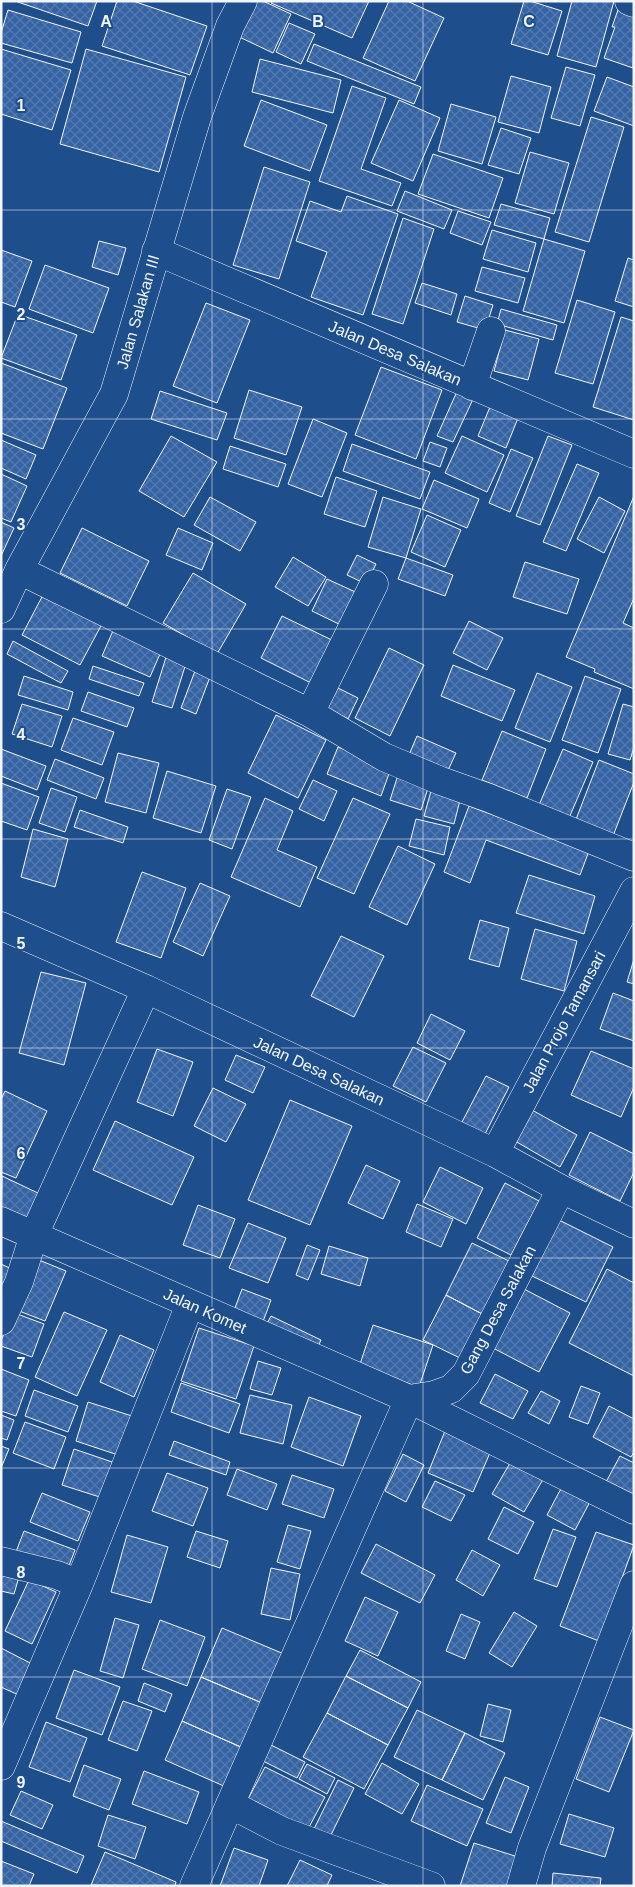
<svg xmlns="http://www.w3.org/2000/svg" width="635" height="1887" font-family="Arial,sans-serif">
<style>
.building{fill:url(#building-cross-hatch);stroke:#f2f6ff}
.lines{fill:none;stroke-linecap:round;stroke-linejoin:round}
.minor-casing{stroke:#f2f6ff;stroke-width:29}
.minor{stroke:#1f4e8c;stroke-width:28}
.grid{fill:none;stroke:#f2f6ff;stroke-width:1;stroke-opacity:0.55}
.labels{text-anchor:middle;dominant-baseline:central;stroke-width:4;stroke-linejoin:round;paint-order:stroke}
.street-label{font-size:16px;fill:#f2f6ff;stroke:#1f4e8c}
.grid-label{font-size:16px;text-anchor:middle;font-weight:bold;fill:#f2f6ff;stroke:#1f4e8c;stroke-width:4;stroke-linejoin:round;paint-order:stroke}
</style>
<defs>
<pattern id="building-cross-hatch" width="8" height="8" patternUnits="userSpaceOnUse" patternTransform="scale(1.25)"><rect width="8" height="8" fill="#3563a3"/><path d="M0 0l8 8M0 8l8-8" fill="none" stroke="#537ab1"/></pattern>
</defs>
<rect width="100%" height="100%" fill="#1f4e8c"/>
<path class="building" d="M15,1H97L88,26Z
M117,1H133L207,26L190,75L102,46Z
M246,1H263L291,14L273,53L231,33Z
M272,1H369L352,38L271,3Z
M389,1H407L444,18L415,81L363,58Z
M524,1H530L562,11L548,55L511,44Z
M572,1H614L596,67L557,56Z
M619,7L634,13L633,68L604,58L615,27H612Z
M8,10L81,32L72,63L1,43V33Z
M289,23L315,34L301,64L276,52Z
M314,44L421,87L414,104L307,61Z
M1,49L71,70L52,130L1,114Z
M86,49L186,77L159,172L60,144Z
M260,59L341,80L333,113L252,92Z
M566,67L595,75L580,126L551,118Z
M511,76L551,87L539,133L498,122Z
M607,77L634,87V126L594,111Z
M352,86L386,98L361,169L401,183L392,206L319,181Z
M261,100L327,125L310,171L244,146Z
M399,100L440,118L413,181L371,163Z
M451,104L496,117L482,164L438,151Z
M591,117L624,127L589,242L555,232Z
M501,128L531,138L519,174L488,165Z
M530,152L569,163L554,214L515,203Z
M433,154L503,178L489,218L418,194Z
M264,167L310,182L279,279L233,265Z
M405,191L452,210L444,229L397,211Z
M347,196L398,214L363,315L311,297L327,252L296,241L310,201L341,212Z
M501,204L550,218L544,239L494,225Z
M458,211L491,222L482,245L450,233Z
M403,218L434,229L403,324L372,314Z
M492,230L536,243L528,272L483,259Z
M544,239L585,251L564,323L523,311Z
M99,241L126,248L118,275L92,267Z
M1,250L32,261L15,307L1,302Z
M628,258L634,260V307L615,301Z
M45,265L109,288L93,333L29,309Z
M482,267L525,278L518,303L475,291Z
M422,283L457,294L451,315L415,303Z
M465,296L493,305L485,330L457,322Z
M577,300L615,312L593,384L555,373Z
M206,303L250,320L217,403L173,386Z
M501,309L557,325L553,340L497,324Z
M18,314L77,335L61,380L1,358Z
M621,317L634,321V420L593,407Z
M505,330L539,339L528,380L494,371Z
M1,363L67,388L43,449L1,433Z
M381,367L442,390L416,459L355,435Z
M459,387L475,395L453,442L437,436Z
M249,390L302,407L286,455L234,438Z
M160,391L227,413L217,440L151,419Z
M492,402L520,413L506,448L478,436Z
M313,419L347,433L322,497L288,484Z
M171,436L217,462L184,517L139,491Z
M462,436L504,455L487,492L445,473Z
M548,436L572,445L540,525L516,516Z
M1,440L36,455L26,479L1,468Z
M430,442L447,448L440,467L423,461Z
M352,444L430,472L420,499L343,471Z
M230,446L286,464L278,487L223,469Z
M511,449L533,458L510,512L489,503Z
M577,464L599,473L566,551L543,542Z
M1,474L27,486L11,522L1,518Z
M336,477L377,491L365,527L324,514Z
M434,480L479,499L467,528L422,509Z
M634,496V598L623,623L634,628V689L594,672L595,669L566,657Z
M210,497L256,522L240,551L194,525Z
M383,497L421,509L406,558L368,547Z
M599,497L625,511L604,553L577,539Z
M427,515L461,530L445,567L411,552Z
M1,522L14,528L1,556Z
M82,528L149,561L127,606L60,573Z
M178,528L213,543L202,570L166,555Z
M357,555L376,564L366,584L347,575Z
M293,557L326,577L308,606L275,587Z
M406,558L453,575L445,596L398,579Z
M525,562L579,579L567,614L513,597Z
M193,573L246,604L217,654L163,623Z
M327,579L362,595L347,628L312,611Z
M45,591L103,622L80,665L22,635Z
M282,616L336,642L315,685L261,658Z
M469,621L503,638L487,670L453,653Z
M115,626L163,647L150,677L102,656Z
M13,641L68,671L61,683L7,654Z
M389,648L424,665L390,736L355,718Z
M167,654L187,660L172,708L152,702Z
M198,663L213,669L196,714L181,708Z
M453,665L515,690L502,721L441,696Z
M93,666L144,683L139,696L89,679Z
M537,673L572,687L550,742L515,728Z
M24,676L73,692L68,710L18,695Z
M585,676L621,689L598,753L562,740Z
M334,686L358,698L348,719L324,706Z
M88,692L134,708L127,727L81,711Z
M22,704L62,716L52,747L12,734Z
M623,704L634,707V747L630,760L608,754Z
M276,715L326,740L298,798L248,773Z
M73,718L114,732L102,765L61,750Z
M502,731L546,749L527,798L482,780Z
M417,736L456,753L444,779L406,762Z
M338,747L391,768L381,796L327,774Z
M1,749L46,766L37,790L1,776Z
M563,749L593,762L569,818L539,805Z
M118,753L159,763L146,813L105,802Z
M55,759L104,778L96,799L47,780Z
M599,760L634,774V782L611,841L573,827Z
M167,771L216,786L201,833L153,818Z
M398,775L429,785L421,810L390,800Z
M313,780L337,791L324,821L299,809Z
M1,783L39,797L27,830L1,821Z
M433,784L462,792L454,824L424,816Z
M51,788L77,797L65,832L39,823Z
M227,789L251,797L232,849L209,840Z
M265,798L293,811L277,850L317,867L300,907L231,877Z
M353,798L390,814L354,894L317,878Z
M469,806L589,851L580,875L486,840L470,883L444,872Z
M80,810L128,827L123,843L74,827Z
M416,819L450,827L444,855L409,846Z
M33,829L68,839L55,887L21,877Z
M398,846L435,864L407,925L369,907Z
M142,872L186,888L161,958L116,942Z
M529,875L595,896L584,934L516,913Z
M200,883L230,896L203,956L173,942Z
M480,920L509,928L499,967L469,959Z
M535,929L577,941L564,991L521,979Z
M341,936L384,956L354,1017L311,996Z
M634,959V984L627,982Z
M41,972L86,983L64,1065L19,1053Z
M613,993L634,1001V1041L600,1029Z
M431,1014L465,1031L450,1060L417,1043Z
M413,1047L446,1063L426,1102L393,1086Z
M157,1049L193,1062L173,1116L137,1102Z
M591,1051L634,1069V1087L621,1117L571,1095Z
M236,1055L265,1067L253,1093L225,1080Z
M486,1076L509,1087L485,1134L462,1122Z
M213,1088L246,1104L226,1142L194,1126Z
M5,1091L47,1111L16,1178L1,1172V1099Z
M290,1100L352,1126L310,1225L248,1200Z
M532,1110L577,1135L560,1167L515,1141Z
M115,1121L194,1157L172,1205L93,1170Z
M590,1132L634,1154V1172L620,1201L569,1175Z
M366,1165L400,1181L383,1219L348,1203Z
M440,1167L483,1188L466,1224L423,1202Z
M2,1176L40,1194L23,1230L1,1219Z
M505,1183L539,1201L511,1255L477,1238Z
M417,1204L453,1219L441,1247L406,1232Z
M198,1205L235,1219L220,1258L183,1245Z
M559,1220L613,1247L586,1302L532,1276Z
M248,1223L286,1238L268,1283L229,1268Z
M472,1243L513,1263L486,1316L446,1295Z
M307,1245L320,1250L308,1280L296,1275Z
M329,1246L368,1258L360,1286L321,1274Z
M34,1258L66,1271L45,1321L14,1309Z
M1,1264L18,1272L1,1306Z
M607,1269L634,1283V1376L569,1343Z
M242,1289L271,1300L261,1327L232,1316Z
M524,1289L570,1313L539,1372L493,1348Z
M446,1295L486,1316L464,1360L423,1340Z
M12,1312L44,1324L32,1357L1,1346V1341Z
M64,1312L107,1330L77,1396L35,1377Z
M271,1316L321,1340L314,1355L263,1331Z
M373,1325L433,1345L419,1387L359,1367Z
M199,1328L254,1346L236,1399L181,1381Z
M120,1335L154,1350L134,1397L100,1382Z
M258,1361L281,1368L272,1395L250,1389Z
M1,1369L29,1380L16,1416L1,1411Z
M495,1374L528,1391L513,1419L480,1403Z
M181,1383L240,1404L229,1433L171,1412Z
M581,1386L600,1393L588,1424L569,1417Z
M34,1390L78,1406L68,1432L25,1416Z
M541,1391L560,1401L549,1424L528,1413Z
M250,1395L292,1405L283,1444L240,1433Z
M309,1397L361,1416L343,1466L291,1447Z
M88,1402L132,1416L118,1455L76,1441Z
M609,1406L634,1419V1452L631,1457L593,1437Z
M1,1415L14,1420L7,1440L1,1438Z
M25,1422L66,1437L54,1469L13,1453Z
M447,1426L493,1446L473,1492L428,1473Z
M174,1441L230,1462L226,1475L169,1455Z
M1,1446L9,1449L1,1468Z
M74,1449L118,1464L106,1499L62,1485Z
M403,1454L424,1465L406,1502L385,1491Z
M620,1456L634,1463V1496L606,1482Z
M513,1458L545,1476L524,1512L492,1494Z
M237,1469L277,1484L267,1510L227,1495Z
M167,1473L208,1488L193,1526L152,1511Z
M292,1475L334,1489L324,1518L282,1504Z
M435,1481L465,1495L451,1521L422,1507Z
M565,1481L593,1496L575,1530L547,1515Z
M42,1493L90,1512L78,1541L30,1522Z
M504,1507L534,1522L518,1554L488,1539Z
M288,1525L311,1531L300,1569L277,1562Z
M553,1529L576,1537L557,1587L534,1579Z
M24,1531L75,1550L65,1576L14,1557Z
M196,1531L228,1541L220,1568L187,1557Z
M596,1532L634,1545L599,1641L560,1626Z
M127,1535L168,1547L151,1603L111,1592Z
M376,1544L435,1575L420,1603L361,1573Z
M472,1550L500,1565L483,1596L456,1580Z
M1,1565L21,1570L14,1594L1,1591Z
M271,1568L300,1574L290,1620L261,1614Z
M29,1580L56,1592L32,1644L5,1631Z
M365,1597L398,1612L378,1656L345,1641Z
M514,1612L537,1626L512,1667L489,1653Z
M461,1614L480,1622L465,1659L446,1651Z
M115,1618L139,1625L123,1678L100,1671Z
M160,1620L205,1637L187,1686L142,1669Z
M222,1628L284,1654L262,1703L201,1677Z
M1,1648L38,1667L23,1697L1,1687Z
M360,1650L421,1682L408,1708L346,1676Z
M74,1670L120,1687L102,1735L56,1718Z
M346,1676L408,1708L388,1745L327,1713Z
M201,1677L262,1703L243,1748L182,1721Z
M144,1683L172,1694L165,1712L138,1701Z
M123,1701L152,1711L137,1751L108,1740Z
M488,1704L511,1710L503,1742L480,1736Z
M417,1710L465,1733L442,1780L394,1757Z
M327,1713L388,1745L364,1789L303,1757Z
M600,1717L634,1730L609,1792L576,1779Z
M182,1721L243,1748L226,1787L165,1760Z
M46,1722L87,1738L70,1782L29,1767Z
M465,1733L505,1753L483,1800L442,1780Z
M267,1743L305,1762L297,1778L259,1759Z
M382,1763L419,1784L402,1814L365,1794Z
M307,1764L335,1778L327,1794L299,1779Z
M84,1765L121,1779L109,1810L73,1796Z
M265,1767L325,1797L307,1831L247,1801Z
M144,1771L199,1792L187,1824L132,1804Z
M505,1777L529,1787L511,1833L486,1823Z
M338,1780L354,1788L329,1839L313,1831Z
M427,1785L483,1809L467,1846L411,1821Z
M21,1791L53,1805L42,1829L10,1815Z
M569,1814L614,1828L605,1857L560,1844Z
M108,1815L146,1827L135,1859L98,1846Z
M1,1821L84,1856L77,1873L1,1841Z
M474,1843L518,1857L508,1886H460Z
M234,1848L268,1860L259,1886H220Z
M105,1852L176,1882L175,1886L91,1885Z
M300,1860L332,1875L327,1886H287Z
M1,1861L34,1874L29,1886H1Z
M553,1873L601,1878L600,1886H552Z"/>
<g class="lines">
<defs>
<path id="minor" d="M629,1L634,3
M156,251L634,454
M472,386L491,331
M19,570L310,713L384,757L441,781L489,798L634,857
M1,609L19,570L114,394L197,117L230,26L243,1
M310,713L374,584
M1,926L146,989L495,1153L561,1189L634,1224
M495,1153L634,891
M1,1221L409,1399L634,1510
M1,1321L19,1282L34,1235L146,989
M409,1399L434,1395L451,1389L466,1374L561,1189
M1,1561L57,1575L79,1584
M1,1766L79,1584L190,1304
M230,1804L282,1831L431,1886
M194,1886L409,1399
M521,1886L532,1848L634,1585"/>
</defs>
<use href="#minor" class="minor-casing"/>
<use href="#minor" class="minor"/>
</g>
<path class="grid" d="M212,1V1886M423,1V1886M1,210H634M1,419H634M1,629H634M1,839H634M1,1048H634M1,1258H634M1,1468H634M1,1677H634"/>
<g class="labels">
<g class="street-label">
<text transform="translate(138 312) rotate(-74)">Jalan Salakan III</text>
<text transform="translate(395 353) rotate(23)">Jalan Desa Salakan</text>
<text transform="translate(564 1022) rotate(-62)">Jalan Projo Tamansari</text>
<text transform="translate(319 1071) rotate(25)">Jalan Desa Salakan</text>
<text transform="translate(498 1310) rotate(-62)">Gang Desa Salakan</text>
<text transform="translate(205 1311) rotate(24)">Jalan Komet</text>
</g>
</g>
<g class="grid-label">
<text x="106" y="27">A</text>
<text x="318" y="27">B</text>
<text x="529" y="27">C</text>
<text x="21" y="111">1</text>
<text x="21" y="320">2</text>
<text x="21" y="530">3</text>
<text x="21" y="740">4</text>
<text x="21" y="949">5</text>
<text x="21" y="1159">6</text>
<text x="21" y="1369">7</text>
<text x="21" y="1578">8</text>
<text x="21" y="1788">9</text>
</g>
<rect width="635" height="1887" fill="none" stroke="#f2f6ff" stroke-width="5"/>
</svg>
